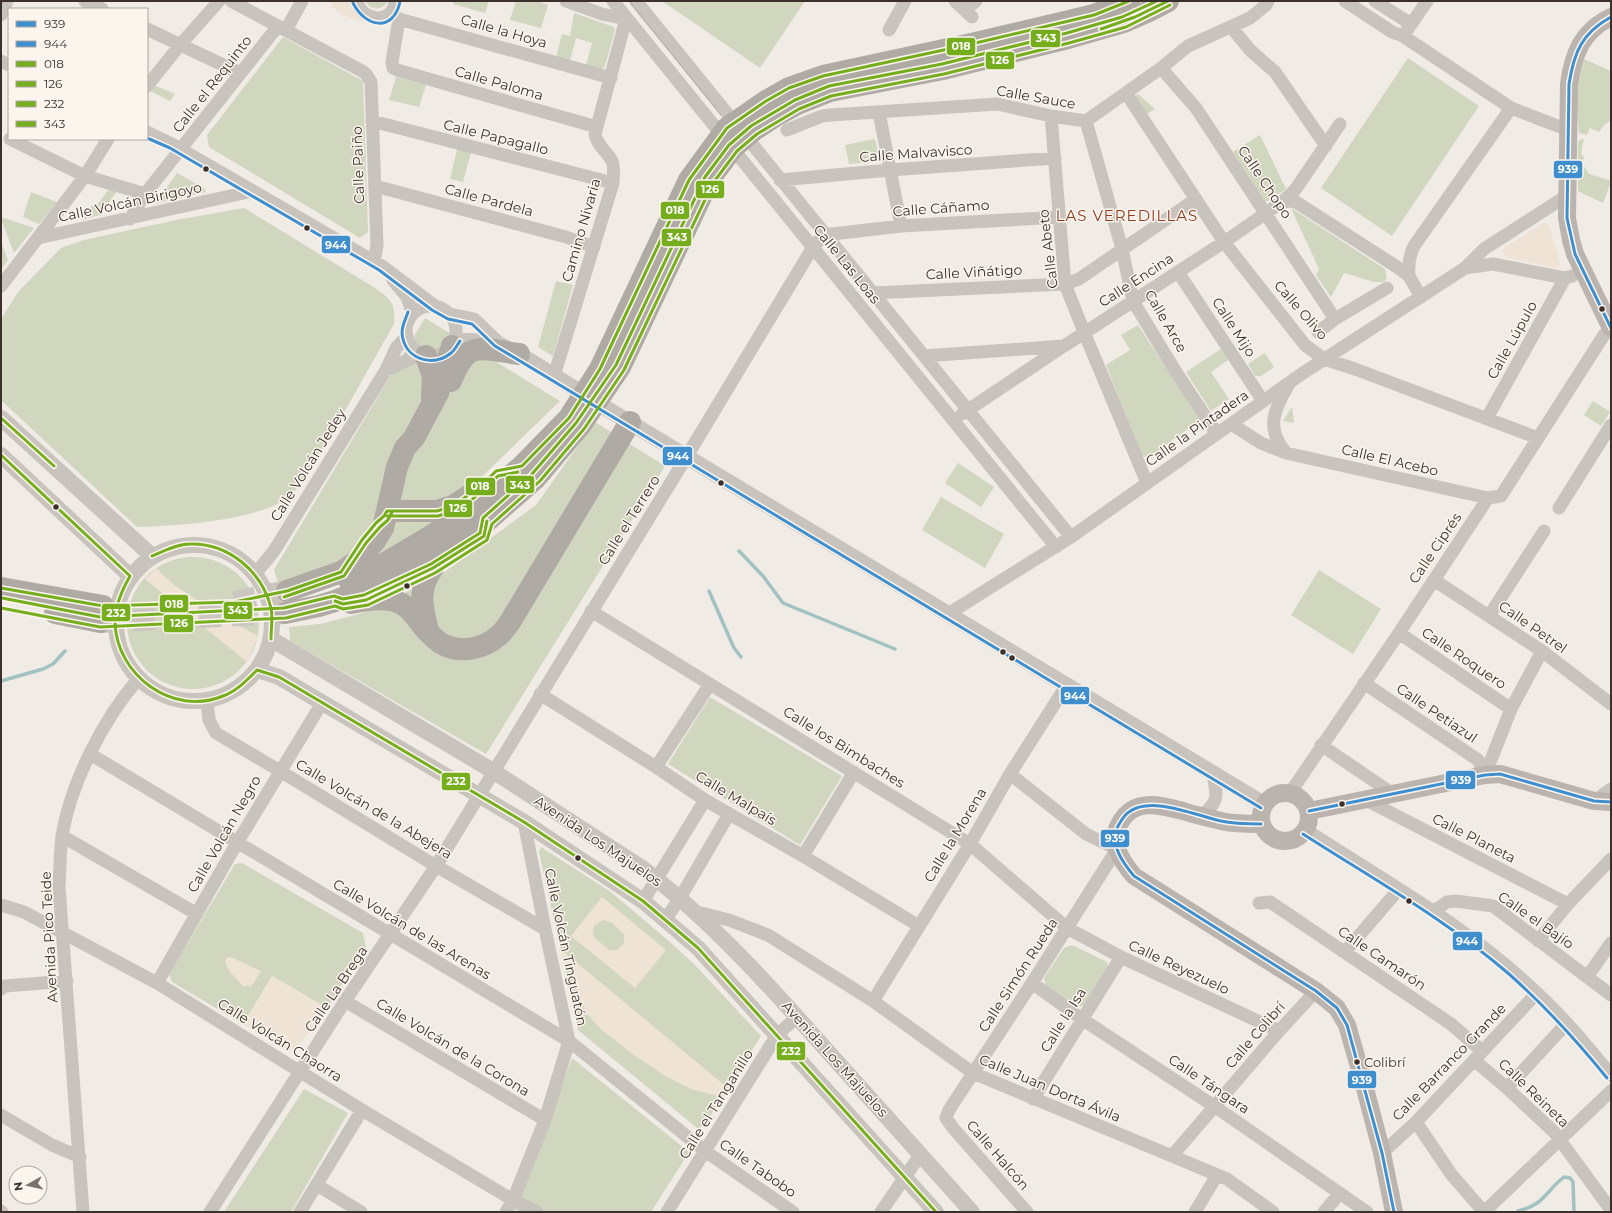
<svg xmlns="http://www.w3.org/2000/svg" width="1612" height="1213" font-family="Montserrat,sans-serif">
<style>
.green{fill:#d1d6bf}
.plaza{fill:#eee3d5;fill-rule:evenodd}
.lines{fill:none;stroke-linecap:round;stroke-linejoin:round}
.stream{stroke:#a1c2c1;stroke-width:3.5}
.motorway-tunnel{stroke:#ccc6c0;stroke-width:22;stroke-dasharray:22 11;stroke-linecap:butt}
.minor{stroke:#c9c3be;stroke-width:13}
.tertiary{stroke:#c9c3be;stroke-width:16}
.secondary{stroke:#bab3ae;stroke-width:18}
.motorway{stroke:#afaaa4;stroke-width:22}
.tram{stroke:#b1aca8;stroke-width:1}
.bus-1-casing{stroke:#fbf5ee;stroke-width:6}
.bus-2-casing{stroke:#fbf5ee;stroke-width:6}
.bus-3-casing{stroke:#fbf5ee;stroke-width:6}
.bus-4-casing{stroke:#fbf5ee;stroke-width:6}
.bus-5-casing{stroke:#fbf5ee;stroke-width:6}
.bus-6-casing{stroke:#fbf5ee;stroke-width:6}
.bus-1{stroke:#3f8fcf;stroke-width:3}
.bus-2{stroke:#3f8fcf;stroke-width:3}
.bus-3{stroke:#75ad1c;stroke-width:3}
.bus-4{stroke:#76ae1e;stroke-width:3}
.bus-5{stroke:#76ae1e;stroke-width:3}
.bus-6{stroke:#75ad1c;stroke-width:3}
.bus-dot{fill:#3b302b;stroke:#fbf5ee;stroke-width:1.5}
.labels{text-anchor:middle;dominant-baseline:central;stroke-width:3;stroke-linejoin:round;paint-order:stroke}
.bus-label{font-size:13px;fill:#3b302b;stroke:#fbf5ee;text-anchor:start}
.street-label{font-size:14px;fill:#3b302b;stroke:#fbf5ee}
.neighbourhood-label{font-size:15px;letter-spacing:1px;fill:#8c3b22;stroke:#fbf5ee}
.line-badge{stroke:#fbf5ee;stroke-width:1.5}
.badge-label{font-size:11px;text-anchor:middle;font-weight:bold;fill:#fff}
</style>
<rect width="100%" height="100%" fill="#f0ebe5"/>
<path class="green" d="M365,1H388C382,11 371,11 365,1Z
M454,1H489L485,13L453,4Z
M516,1H537L548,5L541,28L510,20Z
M662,1H805L760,68Z
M574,13L614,27L615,30L605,66L601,70L586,65L592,43L576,38L570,61L556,57L562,34L570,36Z
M283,37L363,81L368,232L360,238L209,147L207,135Z
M1408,58L1479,106L1392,236L1321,188Z
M1584,59L1611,71V120L1604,125L1599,132L1590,128L1587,135L1579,133C1577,109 1574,80 1584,59Z
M396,77L426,85L419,107L389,100Z
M154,85L175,94L170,101L150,91Z
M1138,94L1155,109L1147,114L1135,96Z
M1260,135L1286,189L1268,201H1265L1233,152Z
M875,139L879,157L874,162L849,164L845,145Z
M1584,139L1581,153L1584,158L1581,162L1589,174L1609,180L1611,182L1603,203L1578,191V143L1579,140Z
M457,149L471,152L463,182L450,179Z
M177,173L204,188L206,192L155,204Z
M109,189L117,191L100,215L81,220L93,204H98Z
M31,192L57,202L39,224L23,217Z
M244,208L375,288C393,301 395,303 394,324L329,439L294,492H290C287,495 284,500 279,503C245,521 176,526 137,527L1,400V319L18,292L61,248L84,240L176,220Z
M1291,208L1385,269L1387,278L1384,282H1374L1344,273L1331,297L1316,275L1319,269Z
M1,217L34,228L14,253L1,219Z
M1,242L8,260L1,269Z
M556,281L573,285L553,356L538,347Z
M425,318L560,401L436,521L375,562L278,582L274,570Z
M1138,325L1200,420L1148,458L1140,455L1106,365L1130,350L1121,335Z
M1221,349L1228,360L1211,372L1229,399L1211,411L1186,372Z
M1265,353L1274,367L1261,376H1255L1248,364Z
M1593,401L1610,412L1601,426L1584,415Z
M1292,407L1294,423L1283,421Z
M595,422L665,466L486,754L290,641L289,627L320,624L363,613L439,576L536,505Z
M958,463L994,487L981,507L945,483Z
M941,497L1004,534L985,568L922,530Z
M127 623a66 66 0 1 1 132 0a66 66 0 1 1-132 0Z
M1319,570L1381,609L1353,654L1291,615Z
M710,697L842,776L800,845L668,764Z
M541,847L611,892L670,942L695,965L761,1036L704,1126L697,1128L578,1030L539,852Z
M242,863L363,933L366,947L327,1008L272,976L243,1024L172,982L169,974L235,864Z
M1072,945L1107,962L1108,968L1083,1006L1076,1007L1046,987L1044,978L1064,948Z
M572,1058L689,1152L651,1212H515Z
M304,1089L348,1113L291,1212H224Z"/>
<path class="plaza" d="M329,1H350L356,13L365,22L342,15V14L331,6L332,4Z
M1543,223H1546L1549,225L1560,263L1559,267L1555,268L1506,257L1502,252L1504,248Z
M156,568L174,585L224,617L258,636L247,662L145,579Z
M602,897L666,950L635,988L571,936ZM604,920L612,923L624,934V944L617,950H609L595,938L593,934L594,925Z
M559,948L728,1088L722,1097L691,1089L667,1077L631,1053L602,1030L587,1014L579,995L573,972L563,966Z
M231,957L261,971L251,987L247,985L244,987L230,972L225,962L227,958Z
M272,976L327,1008L299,1046L288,1051L243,1024Z"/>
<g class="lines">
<path class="stream" d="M739,551L763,576L783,603L895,649
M709,591L734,648L741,657
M1,681L43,669L53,664L65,651
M1518,1211C1544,1205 1545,1192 1564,1177L1570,1178L1573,1182L1574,1212"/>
<path class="motorway-tunnel" d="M234,602L287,591
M100,622L285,613"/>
<path class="minor" d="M85,1L102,9
M231,1L362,71L366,74L371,82L377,245L374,262
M357,1C362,23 394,24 395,1
M613,1L1056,547
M636,1L1071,537
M955,1L972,17
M1345,1L1392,32L1403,36L1511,108L1568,130
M1375,1L1411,24
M965,10L976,1
M390,13L399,19L611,78
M1,15L7,1
M399,19L392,62L393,68L397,70L597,127
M1231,27L1251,51L1275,72L1326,146
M147,29L240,73
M286,30L302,1
M889,30L905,1
M1403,36L1427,1
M1,61L9,65
M1161,68L1196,108L1335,319
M147,86L180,45L219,1
M1126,93L1224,242L1305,345L1324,359L1355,369L1538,438
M879,112L901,226
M1051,116L1065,284L1084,332L1147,483
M372,121L613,183
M1086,121L1122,249L1133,301L1176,372L1217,434
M787,130L822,116L831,115L997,104L1051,116L1086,121L1161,68L1188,46L1250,18L1266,5L1268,1
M147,132L172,144L382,266L435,306
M10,139L85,176L145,194
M780,180L890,170L1055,158
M375,186L566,237L594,247
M1282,202L1290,201L1296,202L1397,267L1409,276L1421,297
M130,219L145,194L278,26
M38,238L253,191
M1465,268L1493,264L1565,278L1572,276
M1178,272L1263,401
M1409,276C1408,264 1409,256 1414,246L1511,108
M393,280L407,297L413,314
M1,286L85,176L108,139
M873,293L1065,284L1079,279L1196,199
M406 331a25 25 0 1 1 50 0a25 25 0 1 1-50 0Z
M450,314L474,319L498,342L509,348
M1318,332L1335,319L1387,288
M456,338L490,341
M924,356L1064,346L1224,242L1282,202L1295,190L1340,124
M386,370L421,354
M554,376L613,183C613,176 615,168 612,161C607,151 597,146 595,134L626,19L602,14L566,1
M962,414L1062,347
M1487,418L1565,278
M1231,424L1261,443L1286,453L1488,498L1501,496L1604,335L1611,329
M1286,453C1266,429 1273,411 1288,386
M1559,508L1611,425
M255,574L274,551L386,370L396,348L407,336
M1434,580L1542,651L1611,704
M591,611L970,844L1067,928L1121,957L1279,1031
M948,614L1071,537L1303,373L1465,268L1484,249L1568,195
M1489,616L1544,531
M1399,633L1511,709
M1364,683L1478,760L1485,775
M540,694L656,767L705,800L803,856L919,926
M207,701L209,720L216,733L280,771L436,866L545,929
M1321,745L1393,794
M90,754L569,1041L705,1151L793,1212
M656,767L710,684
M1010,774L1086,834L1117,849L1032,983L949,1110L946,1118L953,1128L1027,1212
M1485,775L1511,709L1542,651
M1290,793L1399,633L1488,498
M1366,800L1568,904
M1594,801L1611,789
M1201,816C1220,801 1217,796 1213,774
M1306,830C1385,881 1470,928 1538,994C1565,1019 1588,1047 1611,1075
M62,836L197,914
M803,856L854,772
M643,901L705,800
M1259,903L1270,902L1451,1024L1482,1051
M1,905L24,912L157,983L362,1110L513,1200L537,1212
M1434,911L1447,902L1456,901L1493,906L1611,995
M697,912L729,920L768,935L873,1001L973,1073L1227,1179L1273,1212
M665,920L680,898L729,814
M1538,941L1568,904L1611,859
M1345,952L1399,889
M1587,977L1611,943
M157,983L237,843L322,703
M1032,983L1082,1019L1214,1106L1367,1212
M1,989L5,986L67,981
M345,1001L545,1120
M873,1001L970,844L1010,774L1066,686
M1474,1060L1507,1088L1554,1132L1611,1210
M1507,1088L1567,1023
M1033,1099L1121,957
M1,1115L52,1145L80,1157
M1416,1122L1451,1174L1484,1212
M1382,1153L1416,1122L1537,993
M1172,1156L1279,1031L1316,991
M317,1185L361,1212
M1,1211L2,1212
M83,1212L59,887C60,870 60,852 62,836C71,782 103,720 138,679
M210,1212L345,1001L436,866L687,456L813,247L824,235L901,226L1060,217
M300,1212L362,1110
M506,1212L513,1200L545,1120L569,1041L545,929L524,822
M667,1212L777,1035L797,1017
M881,1212L920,1155
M1195,1212L1217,1175
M1324,1212L1340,1193
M1484,1212L1611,1091"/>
<path class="tertiary" d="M519,354L614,413L1264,804
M1,418L152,556
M1,455L130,576
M116 623a78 78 0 1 1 156 0a78 78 0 1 1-156 0Z
M271,639L493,771L645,870C711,921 767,983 822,1045C872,1100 922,1156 972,1212
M257,670L279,677L524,822L643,901L698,948L936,1212"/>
<path class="secondary" d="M1611,17C1582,31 1573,54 1569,84L1567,218L1571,240L1575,254L1611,328
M1261 817a24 24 0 1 1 48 0a24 24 0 1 1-48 0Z
M1309,811L1485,775L1500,774L1594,801L1611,802
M1261,824C1248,824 1234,824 1221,821C1208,818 1195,815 1183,811C1157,804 1130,797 1117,829C1111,846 1123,863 1134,876L1316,991L1337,1008L1347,1025L1362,1077L1382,1153L1394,1212"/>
<path class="motorway" d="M426,356L433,377L432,397
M451,381C468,338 481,349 519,354
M387,511H437L453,506L470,495
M349,580L372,571L431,536L483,500L522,466L569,418L600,369L689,180L727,128L766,101L789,88L823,76L967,45L1065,22L1094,15L1129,1
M1,588L103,606
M287,591L341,572L360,559L375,541L383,528L397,467L405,448L414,438L438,393L452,346
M351,603C367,600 387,596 402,604C414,611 420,625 429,633C433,637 439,643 444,645C461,653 484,649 498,636C503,633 506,627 510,622L630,422
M55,613L100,622
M285,613L319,606L335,601L387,580L423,563L487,521L536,478L580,426L620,367L709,180L733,148L754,130L777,115L797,104L830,91L943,69L1068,38L1124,22L1149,11L1168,1
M428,631C422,607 417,589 433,568"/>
<path class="tram" d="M629,1L721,115"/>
<defs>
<path id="bus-1" d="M1611,17C1582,33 1574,52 1569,84L1567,218L1575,254L1611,328
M1309,811L1485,775L1500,774L1594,801L1611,802
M1261,824C1248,824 1234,824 1221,821C1197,816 1151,795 1129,812C1124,815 1121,821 1118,826C1109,844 1123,863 1134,876L1316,991L1337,1008L1347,1025L1382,1153L1394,1212"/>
<path id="bus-2" d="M353,3C365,27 393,33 400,2
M147,138L170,148L379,270L432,310L448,319L472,324L495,346L1261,808
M408,312C405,321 400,329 403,339C408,360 434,367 451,353C455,350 457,345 460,341
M1303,834C1373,879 1447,920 1509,974C1545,1006 1577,1041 1607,1078"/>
<path id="bus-3" d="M1101,29L1135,17L1168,1
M1,588L103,606L234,602L287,591L341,572L362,540L376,523L384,516L387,511H437L453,506L481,486L496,471L522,466L569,418L600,369L689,180L727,128L766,101L789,88L823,76L967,45L1094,15L1129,1
M335,601L343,604L366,600L433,568L484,536L487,521"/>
<path id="bus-4" d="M387,516H438L454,511L474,498L498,476L518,472
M284,597L344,576L366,543L380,527L388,520L392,512
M1,608L100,627L286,618L335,606L343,609L368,605L435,573L487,540L492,524L540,481L584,429L624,370L713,183L737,151L757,134L799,109L831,96L944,74L1069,43L1126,27L1170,5"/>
<path id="bus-5" d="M1,418L54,466
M1,455L130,576C122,590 115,605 115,622C116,675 173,717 223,696C237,691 247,680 257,670L279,677L524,822L643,901L698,948L936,1212
M152,556C164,551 177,544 190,544C228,543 262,571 271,608C273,618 271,629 271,639"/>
<path id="bus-6" d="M2,598L100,617L284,608L334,596L343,599L364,595L431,564L480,533L483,518L532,474L576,423L616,365L705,177L729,145L751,126L795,100L829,86L942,64L1067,33L1122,17L1157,1"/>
</defs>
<use href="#bus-1" class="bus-1-casing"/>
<use href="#bus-2" class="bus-2-casing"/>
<use href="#bus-3" class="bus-3-casing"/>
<use href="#bus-4" class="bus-4-casing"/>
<use href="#bus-5" class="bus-5-casing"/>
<use href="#bus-6" class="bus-6-casing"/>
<use href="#bus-1" class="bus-1"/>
<use href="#bus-2" class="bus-2"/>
<use href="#bus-3" class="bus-3"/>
<use href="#bus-4" class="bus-4"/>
<use href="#bus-5" class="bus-5"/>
<use href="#bus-6" class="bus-6"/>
</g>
<g class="bus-dot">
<circle cx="206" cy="169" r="3.5"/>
<circle cx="307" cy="228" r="3.5"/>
<circle cx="1602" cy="309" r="3.5"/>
<circle cx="721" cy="483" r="3.5"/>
<circle cx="56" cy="507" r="3.5"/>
<circle cx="407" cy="586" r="3.5"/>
<circle cx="1003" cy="652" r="3.5"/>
<circle cx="1012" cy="658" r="3.5"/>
<circle cx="1342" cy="804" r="3.5"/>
<circle cx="578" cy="858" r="3.5"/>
<circle cx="1409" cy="901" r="3.5"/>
<circle cx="1357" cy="1062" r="3.5"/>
</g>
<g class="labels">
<g class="bus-label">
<text x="1364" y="1062">Colibrí</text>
</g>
<g class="street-label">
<text transform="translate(504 31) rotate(16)">Calle la Hoya</text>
<text transform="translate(499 83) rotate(16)">Calle Paloma</text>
<text transform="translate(212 84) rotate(-52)">Calle el Requinto</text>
<text transform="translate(1036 97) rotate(10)">Calle Sauce</text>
<text transform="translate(496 137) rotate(14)">Calle Papagallo</text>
<text transform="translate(916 153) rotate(-4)">Calle Malvavisco</text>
<text transform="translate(358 165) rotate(-92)">Calle Paiño</text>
<text transform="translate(1265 182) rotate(56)">Calle Chopo</text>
<text transform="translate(489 200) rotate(15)">Calle Pardela</text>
<text transform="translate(130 202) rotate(-12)">Calle Volcán Birigoyo</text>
<text transform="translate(941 208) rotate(-4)">Calle Cáñamo</text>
<text transform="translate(581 230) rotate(-74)">Camino Nivaria</text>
<text transform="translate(1048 249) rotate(-97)">Calle Abeto</text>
<text transform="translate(847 264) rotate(51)">Calle Las Loas</text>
<text transform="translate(974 272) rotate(-3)">Calle Viñátigo</text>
<text transform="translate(1136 280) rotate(-33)">Calle Encina</text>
<text transform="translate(1301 310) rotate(49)">Calle Olivo</text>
<text transform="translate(1166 321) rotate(60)">Calle Arce</text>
<text transform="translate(1234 327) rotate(57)">Calle Mijo</text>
<text transform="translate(1512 340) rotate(-61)">Calle Lúpulo</text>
<text transform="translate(1197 428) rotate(-35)">Calle la Pintadera</text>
<text transform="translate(1390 460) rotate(13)">Calle El Acebo</text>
<text transform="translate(308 465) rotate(-58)">Calle Volcán Jedey</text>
<text transform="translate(629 520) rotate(-58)">Calle el Terrero</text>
<text transform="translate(1435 548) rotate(-56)">Calle Ciprés</text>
<text transform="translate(1533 627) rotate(35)">Calle Petrel</text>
<text transform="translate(1464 658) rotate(34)">Calle Roquero</text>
<text transform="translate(1437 713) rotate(34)">Calle Petiazul</text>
<text transform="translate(844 747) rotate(32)">Calle los Bimbaches</text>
<text transform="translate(736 798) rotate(31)">Calle Malpaís</text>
<text transform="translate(374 809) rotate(31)">Calle Volcán de la Abejera</text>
<text transform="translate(224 834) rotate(-60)">Calle Volcán Negro</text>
<text transform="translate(955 835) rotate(-59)">Calle la Morena</text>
<text transform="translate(1474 838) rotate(27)">Calle Planeta</text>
<text transform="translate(598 841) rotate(34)">Avenida Los Majuelos</text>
<text transform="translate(1536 920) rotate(35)">Calle el Bajío</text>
<text transform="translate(412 929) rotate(31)">Calle Volcán de las Arenas</text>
<text transform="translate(49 937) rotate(-93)">Avenida Pico Teide</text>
<text transform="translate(566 947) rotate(78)">Calle Volcán Tinguatón</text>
<text transform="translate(1382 958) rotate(34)">Calle Camarón</text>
<text transform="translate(1179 967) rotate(25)">Calle Reyezuelo</text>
<text transform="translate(1018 975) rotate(-57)">Calle Simón Rueda</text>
<text transform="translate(336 989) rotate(-56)">Calle La Brega</text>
<text transform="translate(1063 1020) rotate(-58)">Calle la Isa</text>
<text transform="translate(1255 1035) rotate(-49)">Calle Colibrí</text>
<text transform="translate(280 1040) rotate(32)">Calle Volcán Chaorra</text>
<text transform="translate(453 1047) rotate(31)">Calle Volcán de la Corona</text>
<text transform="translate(835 1059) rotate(48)">Avenida Los Majuelos</text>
<text transform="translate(1449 1062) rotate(-46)">Calle Barranco Grande</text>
<text transform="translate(1209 1084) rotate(34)">Calle Tángara</text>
<text transform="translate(1050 1088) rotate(23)">Calle Juan Dorta Ávila</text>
<text transform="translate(1534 1093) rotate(44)">Calle Reineta</text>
<text transform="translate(716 1104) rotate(-58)">Calle el Tanganillo</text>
<text transform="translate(998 1155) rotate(49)">Calle Halcón</text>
<text transform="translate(758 1168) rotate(35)">Calle Tabobo</text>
</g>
<g class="neighbourhood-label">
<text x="1127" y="215">LAS VEREDILLAS</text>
</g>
</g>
<g class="line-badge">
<rect x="1030" y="29" width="31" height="19" rx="4" fill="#75ad1c"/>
<rect x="946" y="37" width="30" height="19" rx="4" fill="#75ad1c"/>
<rect x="985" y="51" width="30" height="19" rx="4" fill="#76ae1e"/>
<rect x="1553" y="160" width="30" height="19" rx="4" fill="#3f8fcf"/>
<rect x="695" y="180" width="30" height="19" rx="4" fill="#76ae1e"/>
<rect x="660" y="201" width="30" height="19" rx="4" fill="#75ad1c"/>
<rect x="661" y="228" width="31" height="19" rx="4" fill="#75ad1c"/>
<rect x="321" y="235" width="30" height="19" rx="4" fill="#3f8fcf"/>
<rect x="662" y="446" width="31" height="20" rx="4" fill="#3f8fcf"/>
<rect x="505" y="475" width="30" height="19" rx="4" fill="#75ad1c"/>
<rect x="465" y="477" width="31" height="19" rx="4" fill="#75ad1c"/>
<rect x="443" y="499" width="30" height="19" rx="4" fill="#76ae1e"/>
<rect x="159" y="594" width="30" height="19" rx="4" fill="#75ad1c"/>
<rect x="223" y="601" width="30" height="19" rx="4" fill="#75ad1c"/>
<rect x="101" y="603" width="30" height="19" rx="4" fill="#76ae1e"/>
<rect x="163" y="614" width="31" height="19" rx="4" fill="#76ae1e"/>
<rect x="1060" y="686" width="30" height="19" rx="4" fill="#3f8fcf"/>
<rect x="1445" y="770" width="31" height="20" rx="4" fill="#3f8fcf"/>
<rect x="441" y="772" width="30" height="19" rx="4" fill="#76ae1e"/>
<rect x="1100" y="829" width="30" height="19" rx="4" fill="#3f8fcf"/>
<rect x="1452" y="931" width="31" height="20" rx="4" fill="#3f8fcf"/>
<rect x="776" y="1041" width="30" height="20" rx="4" fill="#76ae1e"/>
<rect x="1347" y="1070" width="30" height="19" rx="4" fill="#3f8fcf"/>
</g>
<g class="badge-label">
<text x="1046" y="42">343</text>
<text x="961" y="50">018</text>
<text x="1000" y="64">126</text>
<text x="1568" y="173">939</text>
<text x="710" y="193">126</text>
<text x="675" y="214">018</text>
<text x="677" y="241">343</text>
<text x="336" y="249">944</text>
<text x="678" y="460">944</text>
<text x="520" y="489">343</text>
<text x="480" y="490">018</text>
<text x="458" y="512">126</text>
<text x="174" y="608">018</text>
<text x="238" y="614">343</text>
<text x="116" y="617">232</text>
<text x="179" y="627">126</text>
<text x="1075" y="700">944</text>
<text x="1461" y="784">939</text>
<text x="456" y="785">232</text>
<text x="1115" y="842">939</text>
<text x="1467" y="945">944</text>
<text x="791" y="1055">232</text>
<text x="1362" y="1084">939</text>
</g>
<rect width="1612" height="1213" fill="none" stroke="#3b302b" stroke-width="4"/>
<rect x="8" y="8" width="140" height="132" fill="#fbf5ee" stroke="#aea6a0"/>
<rect x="16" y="21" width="20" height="6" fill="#3f8fcf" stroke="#aea6a0"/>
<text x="44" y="28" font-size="12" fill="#3b302b">939</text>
<rect x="16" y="41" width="20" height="6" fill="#3f8fcf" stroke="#aea6a0"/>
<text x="44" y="48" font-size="12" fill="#3b302b">944</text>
<rect x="16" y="61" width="20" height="6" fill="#75ad1c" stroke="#aea6a0"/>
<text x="44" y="68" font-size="12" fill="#3b302b">018</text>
<rect x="16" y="81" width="20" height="6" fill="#76ae1e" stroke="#aea6a0"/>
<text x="44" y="88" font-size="12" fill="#3b302b">126</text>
<rect x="16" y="101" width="20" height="6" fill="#76ae1e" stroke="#aea6a0"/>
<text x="44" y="108" font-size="12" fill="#3b302b">232</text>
<rect x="16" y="121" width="20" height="6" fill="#75ad1c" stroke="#aea6a0"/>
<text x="44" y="128" font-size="12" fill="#3b302b">343</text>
<g transform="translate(28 1185) rotate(262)"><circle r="19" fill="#fbf5ee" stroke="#aea6a0"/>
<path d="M0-3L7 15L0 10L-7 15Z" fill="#7a716c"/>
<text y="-6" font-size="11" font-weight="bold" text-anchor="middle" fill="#3b302b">N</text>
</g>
</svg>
